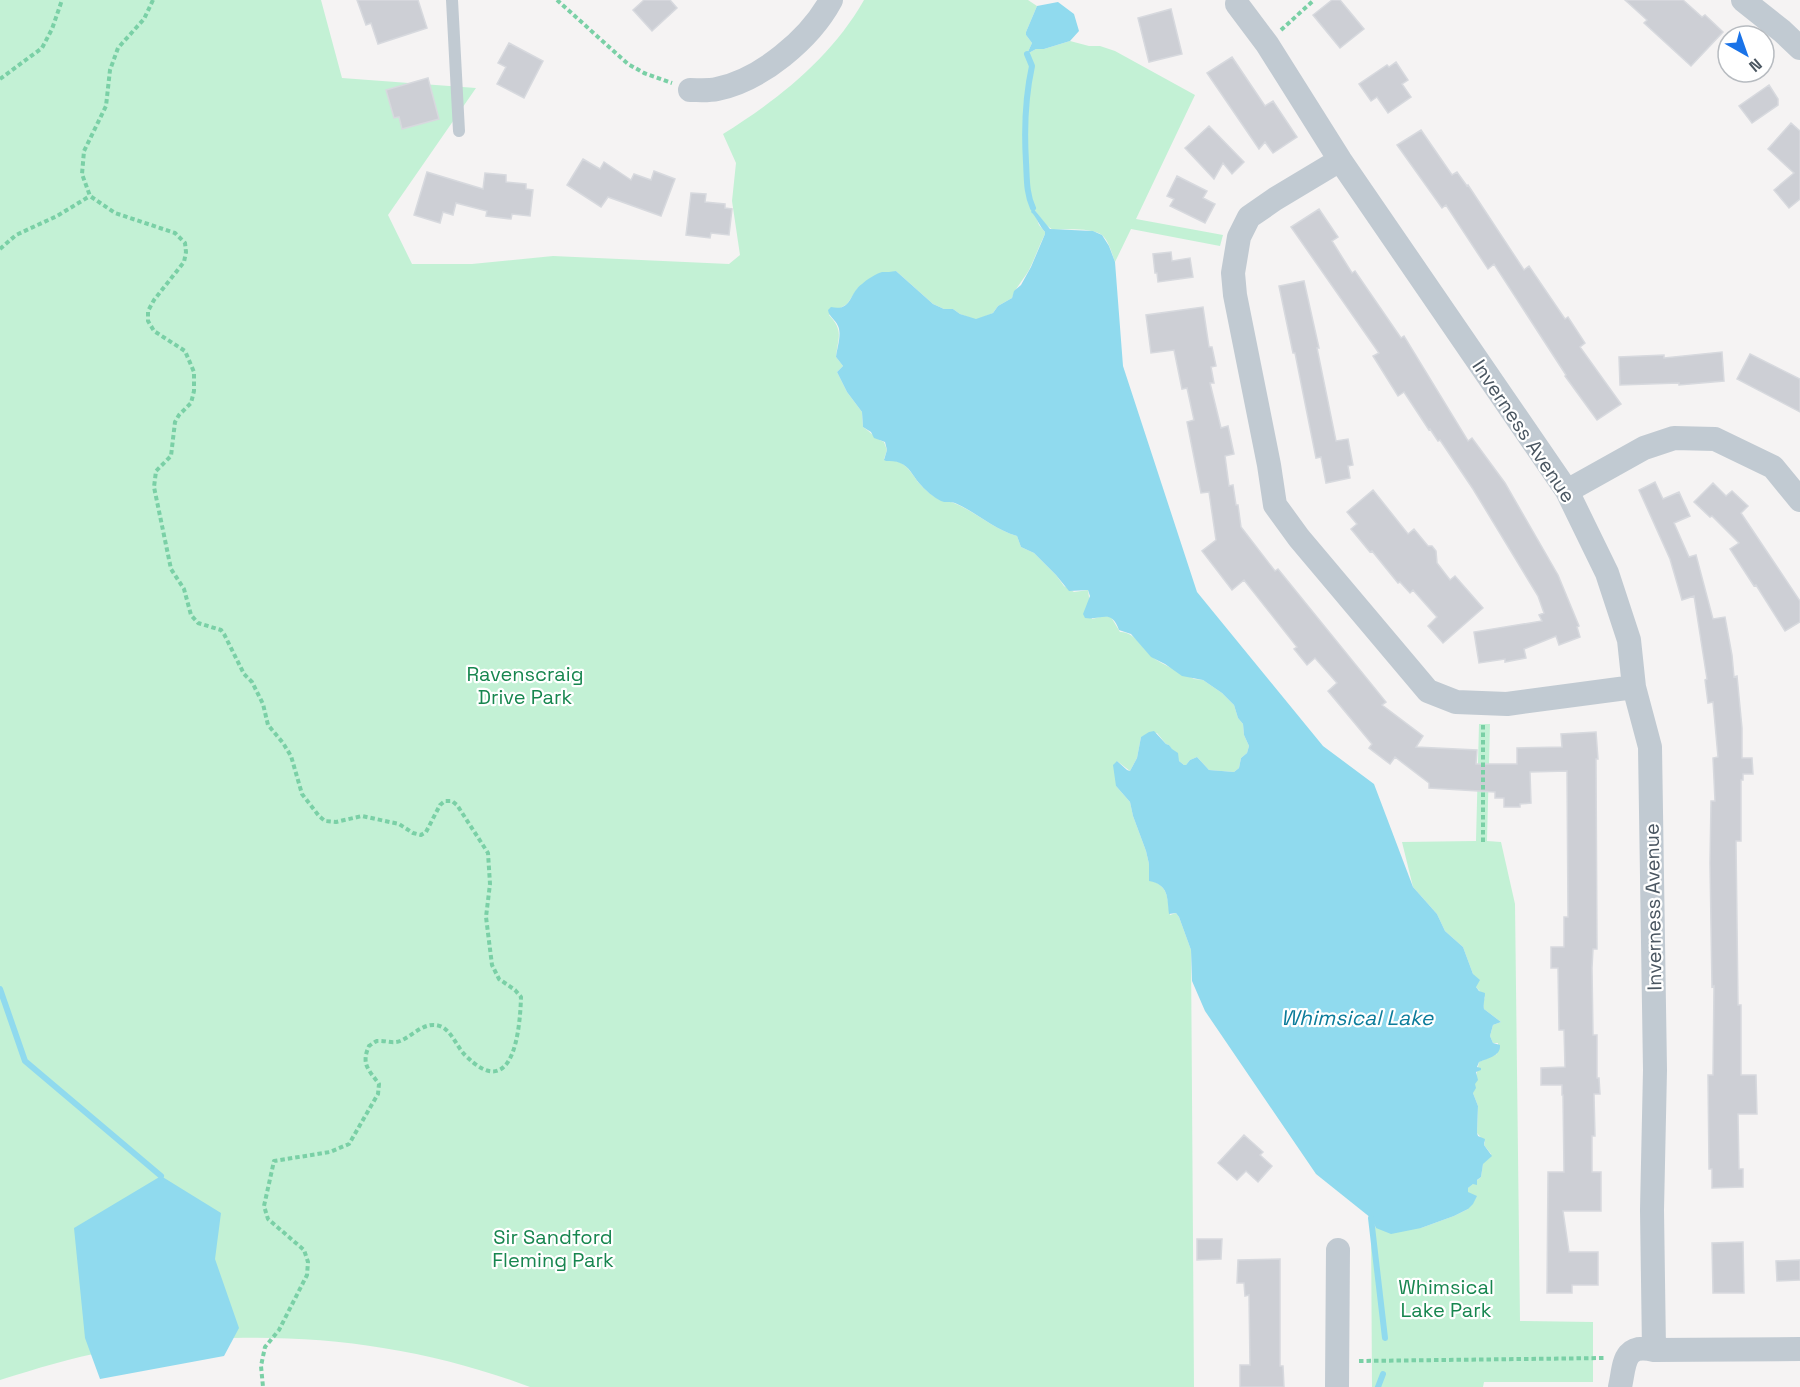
<svg xmlns="http://www.w3.org/2000/svg" width="1800" height="1387" font-family="'Space Grotesk',sans-serif">
<style>
.green{fill:#c3f1d5}
.water{fill:#90daee}
.lines{fill:none;stroke-linecap:round;stroke-linejoin:round}
.stream{stroke:#90daee;stroke-width:6}
.building{fill:#cdcfd5;stroke:#d7d9de;stroke-width:1.5}
.path{stroke:#7ad0a6;stroke-width:4;stroke-dasharray:4.5 3;stroke-linecap:butt}
.service{stroke:#c1cad2;stroke-width:12}
.minor{stroke:#c1cad2;stroke-width:24}
.labels{text-anchor:middle;dominant-baseline:central;stroke-width:4.5;stroke-linejoin:round;paint-order:stroke}
.street-label{font-size:20px;fill:#4a5661;stroke:#fff}
.park-label{font-size:20px;fill:#17864f;stroke:#fff}
.water-label{font-size:21px;font-style:italic;fill:#0c7c9b;stroke:#fff}
</style>
<rect width="100%" height="100%" fill="#f5f3f3"/>
<path class="green" d="M0,0H321L342,78L476,88L388,215L412,264H472L553,256L729,264L740,255L732,201L736,163L723,134C779,99 831,58 864,0H1028L1037,6L1026,32V35L1032,43L1027,54L1036,49H1044L1070,41L1089,46H1100L1115,51L1195,95L1136,219L1223,235L1220,246L1131,229L1115,262C1112,254 1109,241 1102,235C1094,228 1064,229 1053,230L1046,225L1033,208L1039,225L1045,232V234C1039,246 1035,258 1029,270C1024,279 1015,288 1012,298L998,306L993,313L976,320L960,314L953,309H944L933,304L896,271L858,288L847,304L829,315C844,331 838,337 836,357L843,366L837,372L847,392L862,412L863,427C872,433 874,438 884,442L887,450L884,459C889,460 894,460 899,462C907,465 913,475 918,482C923,488 933,497 940,500C944,502 950,501 954,503C976,512 995,530 1017,536L1021,547L1034,553L1056,575L1064,586L1074,592L1088,590L1092,619L1104,616L1111,617L1120,632C1133,631 1142,647 1150,655C1158,663 1183,673 1194,679L1203,680L1222,693L1234,705L1238,718L1243,724L1244,735L1249,746L1247,753L1241,758L1239,768L1234,772L1209,770L1197,757L1190,760L1186,765H1184L1179,761L1169,745L1166,744L1157,733L1141,737L1137,758L1130,771L1117,761L1116,786L1130,802L1133,816L1146,851L1149,864V880C1169,885 1167,898 1170,915L1176,913L1179,917L1191,950L1194,1387H530C435,1351 333,1335 232,1338C209,1339 186,1343 164,1345C146,1347 127,1348 110,1351C72,1357 36,1369 0,1380Z
M1479,724H1490L1487,841L1501,842L1515,904L1520,1321L1593,1322V1382H1484L1483,1387H1372L1371,1218L1376,1228H1421L1454,1216L1468,1209V1188L1481,1177L1483,1163L1491,1154L1484,1145L1485,1142L1477,1133L1478,1106L1473,1093L1479,1062L1497,1054L1498,1043H1493L1490,1036L1493,1025L1501,1022L1484,1009L1483,1002L1485,997L1476,987L1473,974L1463,947L1445,931L1437,914L1413,887L1402,842L1476,841Z"/>
<path class="water" d="M1058,2L1074,14L1079,31L1070,41L1044,49H1036L1027,54L1032,43L1026,35V32L1037,6Z
M1033,208L1050,229L1093,231L1102,235L1109,246L1115,262L1123,366L1197,592L1323,746L1374,784L1413,887L1437,914L1445,931L1463,947L1473,974L1480,980L1476,987L1479,991L1485,993C1485,999 1483,1003 1484,1009L1501,1022L1493,1025L1490,1036L1493,1043L1500,1045C1501,1056 1488,1058 1479,1062L1477,1067L1481,1068V1070L1476,1072L1478,1080L1475,1084L1476,1088L1473,1093L1478,1106L1477,1133L1478,1136L1485,1139L1484,1145L1492,1156L1483,1164L1481,1177L1477,1180V1185L1473,1184L1468,1188V1192L1477,1196L1473,1204L1468,1209L1454,1216L1421,1228L1391,1234L1376,1228L1371,1218L1316,1174L1205,1011L1192,981L1191,950L1179,917L1176,913L1169,914C1167,897 1169,885 1149,881V864L1146,851L1133,816L1130,802L1116,786L1113,765L1117,761L1127,770L1130,771L1137,758L1141,737L1149,732L1154,731L1166,744L1169,745L1172,749L1178,753L1179,761L1184,765H1186L1190,760L1197,757L1209,770L1234,772L1239,768L1241,758L1247,753L1249,746L1244,735L1243,724L1238,718L1234,705L1222,693L1203,680L1182,676L1165,664L1151,657L1131,634L1119,630C1111,608 1101,621 1085,618L1083,614L1090,596L1088,590L1069,591L1056,575L1034,553L1021,547L1017,536C995,530 976,512 955,503C950,501 945,503 941,501C934,498 924,489 919,483C913,476 909,466 900,463C896,461 890,461 886,461L884,460L887,450L885,442L874,438L871,432L863,427L862,412L847,392L837,372L843,366L836,357C837,348 842,334 838,326C835,319 829,317 828,310L831,307C852,312 849,293 862,284C866,280 877,273 882,272C887,272 891,272 896,271L933,304L944,309H953L960,314L976,319L993,313L998,306L1012,298L1014,291L1021,285L1031,267L1045,234V232C1039,226 1037,217 1031,212Z
M161,1176L221,1213L215,1259L239,1328L224,1356L100,1379L85,1338L74,1228Z"/>
<g class="lines">
<path class="stream" d="M1027,54L1032,66C1025,98 1024,129 1026,162C1027,178 1026,193 1033,208
M0,989L25,1061L161,1176
M1371,1218L1385,1338
M1378,1387L1383,1374"/>
</g>
<path class="building" d="M357,0H418L427,28L378,44L371,23L366,25Z
M644,0H670L677,8L652,31L633,10Z
M1332,0H1340L1364,29L1340,48L1313,15Z
M1625,0H1683L1702,17L1705,15L1723,32L1691,66L1644,23L1647,20Z
M1171,9L1182,54L1149,62L1138,18Z
M509,43L543,61L524,98L497,84L506,67L498,63Z
M1232,57L1265,106L1273,101L1297,137L1273,153L1265,142L1259,149L1207,73Z
M1396,62L1408,80L1402,84L1411,97L1388,113L1377,97L1371,101L1359,84L1387,65L1389,67Z
M428,78L439,119L402,129L399,117L394,118L386,90Z
M1769,85L1778,99V105L1752,123L1739,106Z
M1791,123L1800,131V199L1789,208L1774,190L1794,173L1768,149Z
M1209,126L1244,162L1232,174L1223,163L1214,179L1185,148Z
M1421,130L1452,175L1457,172L1467,186L1468,185L1524,270L1529,266L1565,319L1568,317L1585,343L1580,347L1621,404L1597,420L1565,376L1566,375L1494,264L1488,269L1446,205L1442,208L1397,145Z
M583,159L600,169L604,162L631,180L634,174L651,180L654,171L675,179L661,216L608,197L601,207L567,185Z
M427,172L483,189L485,173L506,175V182L526,184V189L533,190L530,216L512,214L511,219L486,216L487,211L456,203L453,215L443,212L440,223L414,215Z
M1177,176L1207,191L1203,198L1215,204L1205,223L1170,206L1174,199L1167,196Z
M691,193L706,194L705,202L725,204V208L732,209L729,235L711,233L710,238L686,235Z
M1319,209L1338,237L1332,241L1352,273L1355,271L1401,338L1404,336L1468,441L1472,438L1505,483L1558,575L1579,626L1577,627L1580,637L1559,645L1556,636L1524,649L1526,658L1505,662V659L1479,663L1474,632L1542,621L1539,615L1544,613L1538,596L1473,489L1440,440L1438,441L1430,429L1429,430L1404,392L1398,396L1373,356L1379,353L1291,227Z
M1171,252L1172,261L1190,258L1193,277L1158,282L1157,273H1155L1153,254Z
M1304,281L1319,348H1317L1336,441L1348,439L1353,465L1348,466L1350,478L1326,483L1321,457L1316,458L1295,353H1293L1279,286Z
M1203,307L1209,347H1212L1216,366L1211,367L1214,383H1210L1221,428L1228,426L1234,454L1225,456L1229,486L1233,485L1236,505H1238L1241,527L1275,571L1278,569L1386,702L1382,705L1423,736L1416,747L1477,750L1476,764H1517V748L1562,747L1561,734L1596,732L1598,759H1596L1597,949H1593L1592,968L1593,1035H1597V1078H1599L1600,1094H1594L1595,1136H1592V1172H1601V1211H1563L1569,1252H1598V1285H1572V1293H1547L1548,1172H1564L1563,1095H1562V1085H1541V1068L1565,1067L1564,1030H1559L1558,968H1551V947H1564V917H1568L1567,771L1530,772L1531,803L1520,804V807H1504V798H1495V792L1429,788V783L1395,757L1390,764L1369,748L1372,744L1328,691L1337,683L1315,658L1307,665L1294,649L1297,647L1244,580L1232,590L1202,551L1216,540L1209,492L1201,493L1187,422L1194,420L1187,388L1182,389L1174,350L1151,353L1146,315Z
M1722,352L1724,381L1679,385V383L1620,385L1619,357L1664,355V358Z
M1750,354L1800,379V412L1737,379Z
M1655,482L1663,499L1679,492L1690,516L1674,523L1689,557L1696,555L1713,619L1725,617L1732,655L1734,677L1737,676L1742,728V758H1752L1753,774H1743V780H1741V841H1736L1738,1005H1741V1075H1756L1757,1114H1738L1739,1169H1743V1187L1712,1188V1169H1709L1708,1075H1713L1714,986L1712,987L1710,863L1711,801H1715L1713,758L1718,757L1713,702L1708,703L1705,680L1707,679L1694,596L1682,600L1670,559L1639,490Z
M1713,483L1726,496L1732,491L1748,506L1741,513L1800,601V622L1785,631L1756,585L1754,586L1730,549L1739,543L1712,516L1710,517L1694,502Z
M1373,490L1408,534L1414,529L1428,546H1432L1436,551L1437,563L1450,580L1455,576L1483,608L1443,643L1428,626L1437,617L1413,590L1410,593L1400,582L1398,583L1372,551L1370,552L1351,529L1357,524L1347,512Z
M1244,1135L1263,1152L1260,1155L1272,1166L1258,1182L1246,1171L1237,1180L1218,1163Z
M1197,1239H1222L1221,1259L1197,1260Z
M1743,1242L1744,1293H1713L1712,1243Z
M1280,1259V1366H1283L1284,1387H1240V1365H1250L1249,1295L1245,1296L1244,1283H1237L1238,1260Z
M1800,1260V1280L1777,1281L1776,1261Z"/>
<g class="lines">
<path class="path" d="M153,0L144,19L118,48L110,70L106,106L84,151L82,174L90,196L115,213L175,233L185,243L186,252L184,262L154,300L148,311V321L154,331L185,351L194,372V391L191,403L179,415L175,422L171,456L156,471L154,487L171,569L184,589L191,615L198,623L221,630L224,634L244,674L252,682L263,704L268,725L283,743L291,756L302,794L319,816L325,821L336,822L362,816L399,824L413,833L421,835L426,832L440,805L445,801H452L457,805L488,853L490,884L486,917L492,965L499,979L515,990L521,997C520,1031 513,1104 465,1055C457,1047 452,1032 442,1027C426,1019 413,1036 400,1041C392,1044 385,1040 377,1041C374,1042 372,1044 369,1046C361,1064 368,1069 379,1084L378,1094L349,1144L330,1152L274,1161L264,1206L268,1219L304,1250L308,1262L307,1275L279,1330L265,1347L261,1366L263,1387
M557,0L628,64L644,73L672,83
M1281,30L1314,0
M0,79L42,48L52,29L62,0
M0,249L16,235L57,216L90,196
M1483,725V842
M1359,1361L1606,1358"/>
<path class="service" d="M452,0L459,131"/>
<path class="minor" d="M1743,0L1782,31L1800,48
M1237,4L1267,44L1340,160L1567,491L1607,573L1629,640L1634,687L1650,747L1655,1070L1652,1210L1654,1350
M690,90C699,90 708,91 717,89C761,80 810,39 831,0
M1340,160L1275,199L1249,217L1239,237L1233,273L1235,295L1269,465L1275,505L1299,538L1428,691L1456,702L1507,704L1634,687
M1567,491L1644,448L1674,438L1715,439L1773,467L1800,500
M1337,1387L1338,1250
M1620,1387C1625,1365 1622,1343 1654,1350L1800,1349"/>
</g>
<g class="labels">
<g class="street-label">
<text transform="translate(1524 431) rotate(56)">Inverness Avenue</text>
<text transform="translate(1653 907) rotate(-91)">Inverness Avenue</text>
</g>
<g class="park-label">
<text x="525" y="674">Ravenscraig<tspan x="525" dy="23">Drive Park</tspan></text>
<text x="553" y="1237">Sir Sandford<tspan x="553" dy="23">Fleming Park</tspan></text>
<text x="1446" y="1287">Whimsical<tspan x="1446" dy="23">Lake Park</tspan></text>
</g>
<g class="water-label">
<text x="1357" y="1017">Whimsical Lake</text>
</g>
</g>
<g transform="translate(1746 54) rotate(140)"><circle r="28" fill="#ffffff" stroke="#b7bbc0" stroke-width="1.5"/>
<path d="M0-4.5L10 22L0 15L-10 22Z" fill="#1a73e8"/>
<text y="-9" font-size="16" font-weight="bold" text-anchor="middle" fill="#4a5661">N</text>
</g>
</svg>
